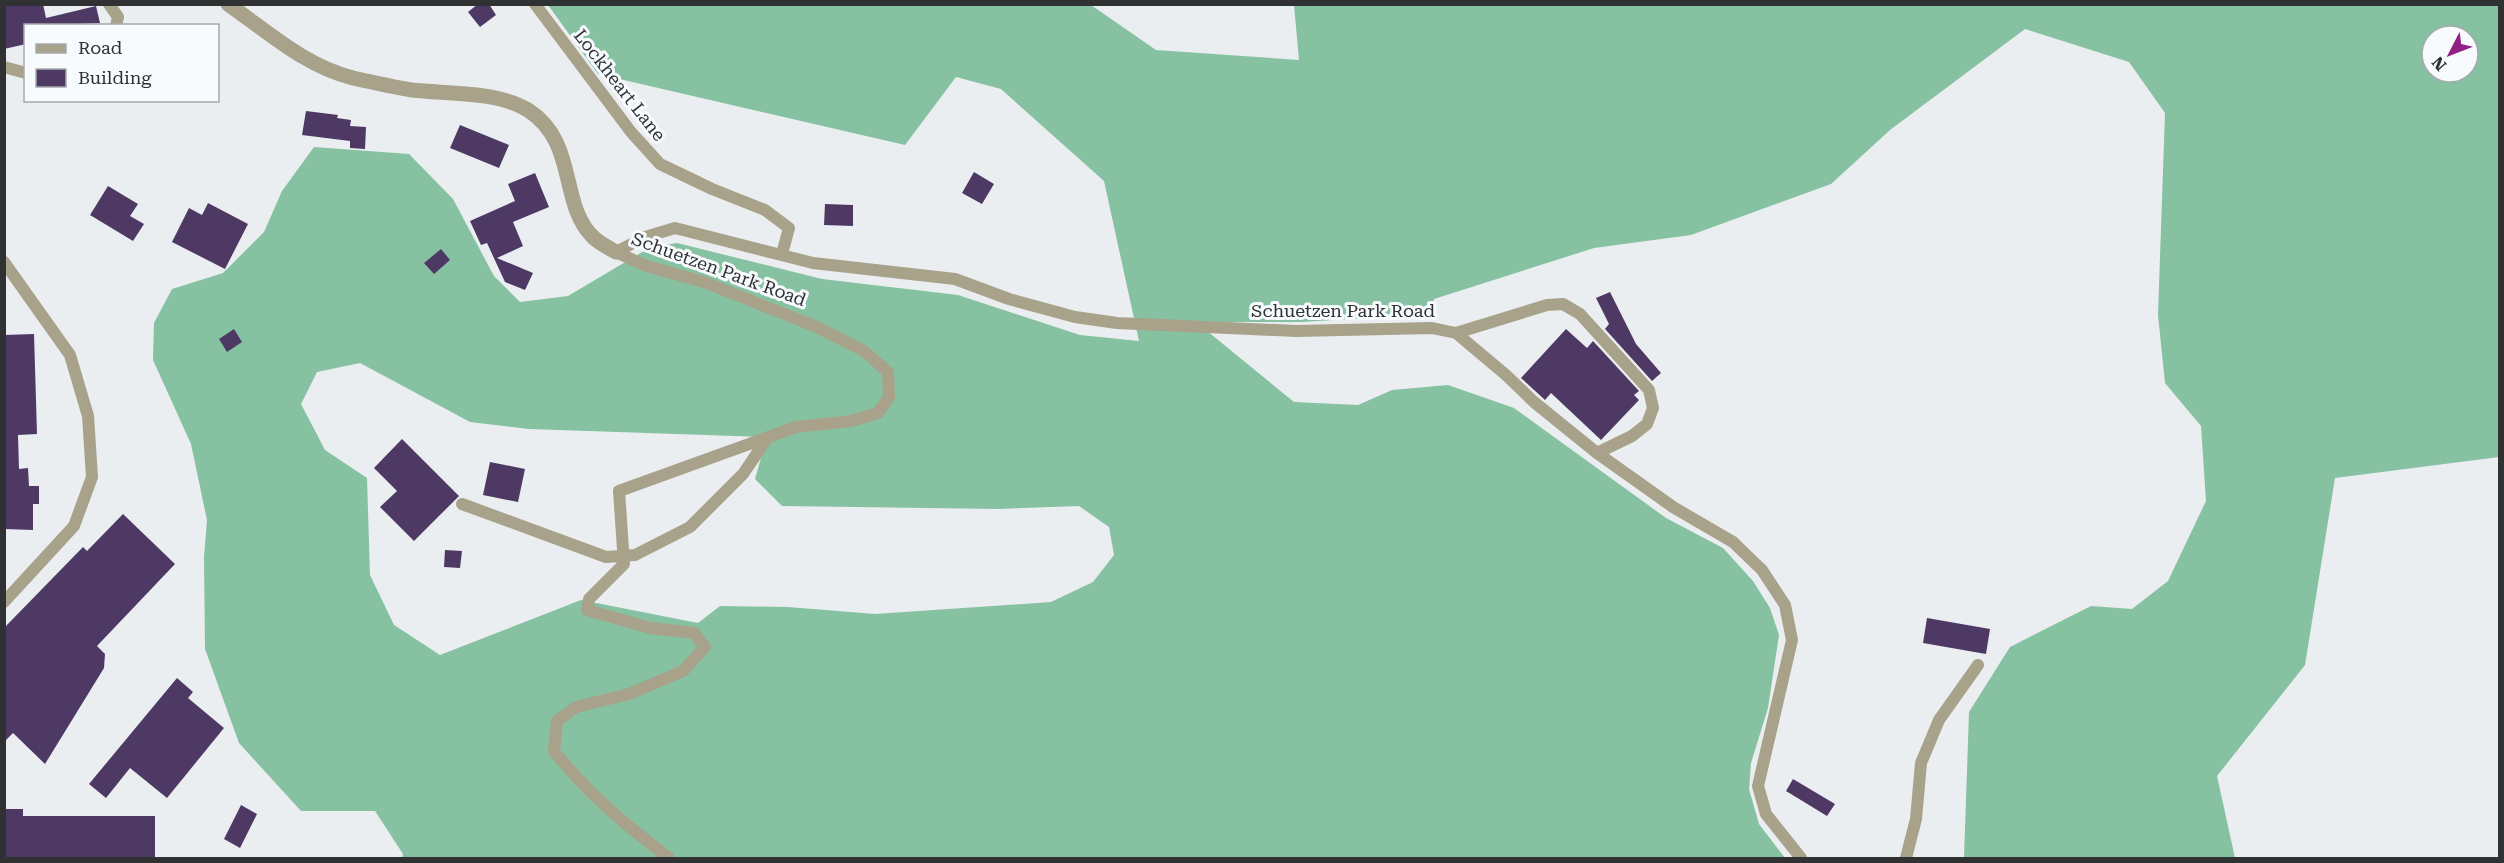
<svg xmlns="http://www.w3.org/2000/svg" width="2504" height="863" font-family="'Roboto Serif',serif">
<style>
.forest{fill:#86c1a1;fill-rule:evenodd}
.building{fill:#4e3965}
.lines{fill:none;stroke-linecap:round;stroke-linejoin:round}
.lane{stroke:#a9a28a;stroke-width:12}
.street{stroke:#a9a28a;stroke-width:15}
.labels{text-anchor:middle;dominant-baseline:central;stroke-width:6;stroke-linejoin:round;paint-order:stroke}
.street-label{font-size:18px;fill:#303132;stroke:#f7fbfe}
</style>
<rect width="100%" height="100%" fill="#eaeef1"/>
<path class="forest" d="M548,5H1091L1156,50L1299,60L1294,5H2499V457L2335,478L2305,665L2217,776L2235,858H1964L1969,712L2010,647L2091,606L2132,609L2168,581L2206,501L2201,426L2165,383L2158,315L2165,113L2129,62L2025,29L1890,130L1831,184L1691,235L1594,248L1434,299L1432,314L1301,322H1196L1294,402L1358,405L1392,390L1448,385L1514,408L1666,518L1723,548L1753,581L1770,608L1779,635L1768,708L1751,763L1749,789L1759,824L1785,858H402L403,854L375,811H301L239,743L205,649L204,557L207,520L191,444L153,360L154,323L172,289L223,273L264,232L282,191L314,147L409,154L453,199L494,276L520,302L568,296L649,248L677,243L822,279L958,295L1080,335L1139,341L1104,181L1001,89L956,77L905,145L598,74ZM2432,36H2468V72H2432ZM360,363L470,422L529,429L767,437L755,479L782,506L999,509L1079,506L1109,527L1114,555L1093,582L1051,602L875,614L788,607L720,606L698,623L581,600L440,655L394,625L370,575L367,478L325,450L301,404L317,372Z"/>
<path class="building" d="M4,4H43L46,18L96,6L100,23L26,26V44L4,49Z
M478,4H489L496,15L480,27L468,12Z
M306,111L338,115L337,118L351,120L350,126L366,127L365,149L350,148V141L302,135Z
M460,125L509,145L499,168L450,148Z
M974,172L994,184L982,204L962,193Z
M535,173L549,207L513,222L523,246L497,258L533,273L525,290L505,282L487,243L481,245L470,221L515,201L508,184Z
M108,186L138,204L130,216L144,224L133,241L90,215Z
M208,203L248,224L225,269L172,242L189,208L202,215Z
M825,204L853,205V226L824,225Z
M441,249L450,260L434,274L424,263Z
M1610,292L1636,344L1661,373L1652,381L1605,329L1609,324L1596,298Z
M234,329L242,342L227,352L219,339Z
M1566,329L1587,348L1593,341L1639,391L1634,395L1639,400L1601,440L1551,393L1545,400L1521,378Z
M34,334L37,434L18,435L19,469L28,468L29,486H39V504H33V530L4,529V335Z
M402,439L459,496L414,541L380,507L397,491L374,468Z
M490,462L525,469L518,502L483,495Z
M123,514L175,564L97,646L105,654L104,668L45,764L13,733L4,742V628L83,547L87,551Z
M445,550L462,551L460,568L444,567Z
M1927,618L1990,629L1986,654L1923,643Z
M177,678L193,692L188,698L224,728L167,798L130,768L106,798L89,784Z
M1793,779L1835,804L1827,816L1786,791Z
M241,805L257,814L240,848L224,839Z
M4,809H23V816H155V858H4Z"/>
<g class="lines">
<path class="lane" d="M109,4L118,17L116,26
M535,4L631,132L660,164L712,189L765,210L789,228L782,254
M4,67L26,73
M616,252L645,237L675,228L813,263L955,279L1009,299L1075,317L1117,323L1296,331L1432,328L1456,333L1506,375L1534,402L1597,453L1673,507L1733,542L1762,570L1785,605L1792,640L1758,786L1766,814L1801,858
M616,252L646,266L704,282L817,327L864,351L888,372L889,397L878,413L851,421L796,427L619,491L624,564L589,599L587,610L650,628L694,633L705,647L683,671L629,694L576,707L557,721L554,751C587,793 627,826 669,858
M4,262L70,355L88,416L92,477L74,526L4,602
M1456,333L1547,305L1563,304L1580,314L1649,390L1653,408L1647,424L1632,436L1597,453
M462,504L606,557L635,555L690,527L743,474L768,437
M1906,858L1916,819L1921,763L1939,720L1978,665"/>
<path class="street" d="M228,4C268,32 305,66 353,78C372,82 392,87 412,90C447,94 497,91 528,110C578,142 559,204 593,237C599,243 609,248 616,252"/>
</g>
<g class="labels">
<g class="street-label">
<text transform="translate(620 85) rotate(52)">Lockheart Lane</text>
<text transform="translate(719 269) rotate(20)">Schuetzen Park Road</text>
<text x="1343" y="310">Schuetzen Park Road</text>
</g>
</g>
<rect width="2504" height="863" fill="none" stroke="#303132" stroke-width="12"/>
<rect x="24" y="24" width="195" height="78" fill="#f7fbfe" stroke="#a7aaac" stroke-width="1.5"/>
<rect x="36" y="44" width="30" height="9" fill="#a9a28a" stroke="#a7aaac" stroke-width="1.5"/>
<text x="78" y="54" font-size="18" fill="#303132">Road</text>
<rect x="36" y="69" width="30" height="18" fill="#4e3965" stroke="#a7aaac" stroke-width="1.5"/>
<text x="78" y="84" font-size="18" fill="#303132">Building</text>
<g transform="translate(2450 54) rotate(228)"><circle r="28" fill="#f7fbfe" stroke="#a7aaac" stroke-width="1.5"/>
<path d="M0-4.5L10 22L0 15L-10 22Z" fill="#912182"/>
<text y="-9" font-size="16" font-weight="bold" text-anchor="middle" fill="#303132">N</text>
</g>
</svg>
